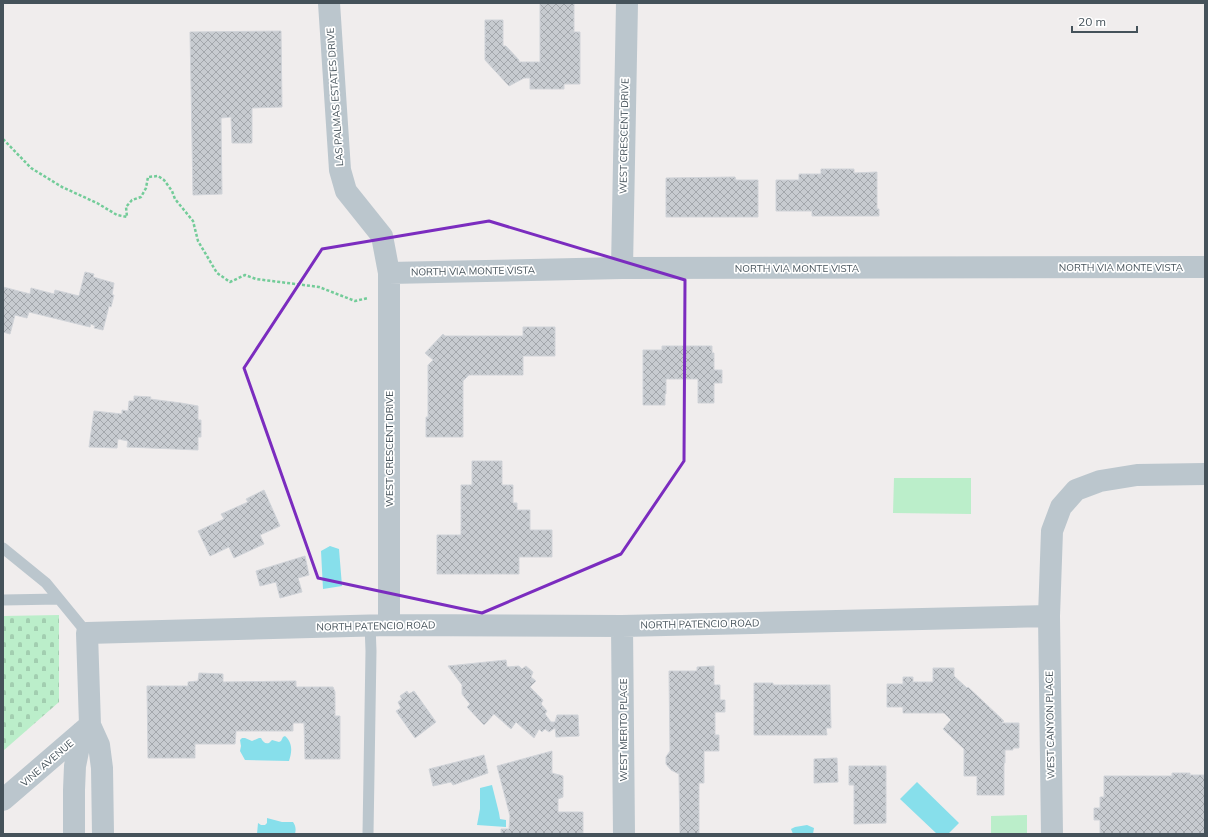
<svg xmlns="http://www.w3.org/2000/svg" width="1208" height="837" font-family="Mulish,sans-serif">
<style>
.green{fill:#bbeeca}
.cemetery{fill:url(#cemetery-stones)}
.water{fill:#87dfeb}
.building{fill:url(#building-cross-hatch);stroke:#d1d4d9}
.lines{fill:none;stroke-linecap:round;stroke-linejoin:round}
.path{stroke:#73cc99;stroke-width:2.5;stroke-dasharray:3 2;stroke-linecap:butt}
.lane{stroke:#bbc6cd;stroke-width:11}
.street{stroke:#bbc6cd;stroke-width:22}
.marked{fill:none;stroke:#7b2cbf;stroke-width:3;stroke-linejoin:round}
.labels{text-anchor:middle;dominant-baseline:central;stroke-width:3.5;stroke-linejoin:round;paint-order:stroke}
.street-label{font-size:10px;fill:#45525a;stroke:#fff}
</style>
<defs>
<pattern id="cemetery-stones" width="16" height="16" patternUnits="userSpaceOnUse"><rect width="16" height="16" fill="#bbeeca"/><path d="M2 7V4a2 2 0 0 1 4 0v3zM10 15v-3a2 2 0 0 1 4 0v3z" fill="#a2ceb0"/></pattern>
<pattern id="building-cross-hatch" width="8" height="8" patternUnits="userSpaceOnUse"><rect width="8" height="8" fill="#c7cbd0"/><path d="M0 0l8 8M0 8l8-8" fill="none" stroke="#a3a7ac"/></pattern>
</defs>
<rect width="100%" height="100%" fill="#f0eded"/>
<path class="green" d="M894,478H971V514L893,513Z
M1027,815V834H991V816Z"/>
<path class="cemetery" d="M59,615V702L3,751V616Z"/>
<path class="water" d="M330,546L339,549L342,586L323,589L321,551Z
M285,736C293,743 292,752 289,761L245,760L240,751L241,746L240,740L242,738H245L252,741L259,738H261C263,742 265,744 269,743L272,740L279,742L281,741L283,737Z
M917,782L959,823L948,834H937L900,799Z
M492,785L499,813L500,819L506,820V827L477,825L480,809V788Z
M267,818L282,822H293C296,826 296,830 295,834H257L258,823L261,825H265L267,823Z
M807,825L814,828L813,834H793L791,829L795,827Z"/>
<path class="building" d="M540,3H574V32H580V84H564V89H530V78H524L509,86L485,60V20H503V46H506L519,60V62H540Z
M281,31L282,107L252,108V143H232L231,117L221,118L222,194L193,195L190,32Z
M821,169H854V173L877,172V209H879V216H812V211H776V180H799V174H821Z
M735,177L736,180H758V217H666V178Z
M85,272L94,274L93,277L114,283L112,295H114L111,307L109,306L103,330L94,328L95,326L91,324L90,327L29,312L27,318L15,315L10,334L3,332V287L30,294L31,288L54,294L55,290L79,296Z
M523,327H555V356H523V375H469L463,381V437H426V417H428V365L433,360L425,353L443,334L445,336H523Z
M662,346H712V353H714V370H722V383H714V403H698V379H666V394H665V405H643V350H662Z
M134,396L151,397L150,399L181,403L198,406V420H201V437H198V450L127,447L128,441L118,439L117,448L89,447L94,411L122,414V410L128,411L129,401H134Z
M472,461H502V485H513V503H517V510H530V530H552V557H519V574H437V535H461V485H472Z
M264,490L280,526L260,535L264,544L234,558L229,547L210,556L198,531L224,519L221,514L248,502L246,499Z
M305,556L309,575L298,578L302,592L280,598L276,582L260,586L256,571Z
M506,660L507,667L519,666L522,669L526,666L533,672L531,677L536,681L530,687L543,700L541,704L547,711L545,714L551,722H555L557,715H578L579,736L556,737L555,728L549,732L545,729L542,732L539,729L534,738L516,722L511,729L494,714L484,725L467,707L470,704L462,694V685L448,666Z
M714,666V685H720V700H725V712H715V735H719V751H704V783H699V834H680L679,774L671,770L666,764V757L670,751L669,671H697V667Z
M933,668H954V676L967,688L968,687L1004,721L1002,723H1019V748H1013V750H1005V763H1004V795H977V776H964V749L943,729L951,720L944,713H903V707H887V684H903V677H913V682H933Z
M199,673L223,674V682L296,681V687H333L335,692V716H340V759H305L304,723H293V731H236L235,744H195V758H148L147,686H188V682L198,681Z
M754,683H773V685H830L831,728H826L827,735H754Z
M407,691L409,694L414,691L436,722L415,738L396,711L401,708L398,702L402,699L400,696Z
M552,751V773L563,776V797L558,799V812H583V834H501V829H509L510,816L497,766Z
M484,755L488,773L453,785L451,782L433,786L429,769Z
M837,758L838,782L814,783V759Z
M849,766H886V823L854,824V785H849Z
M1172,773H1190V775H1205V834H1100V820H1094V808H1100V797H1104V776H1172Z"/>
<g class="lines">
<path class="path" d="M3,139L31,168L62,187L97,203L117,215L127,217L126,207L132,200L141,197L146,188L148,177L158,176L164,180L172,191L175,199L193,221L198,241L217,273L230,282L245,275L256,279L319,287L355,301L368,298"/>
<path class="lane" d="M3,548L46,583L87,633
M3,600L59,599
M368,834L371,651L370,625"/>
<path class="street" d="M329,3L340,170L346,191L382,236L389,273V625
M622,268L627,3
M389,273L622,268L1205,267
M622,626L624,834
M3,800L90,725
M74,834V790L75,766L82,732
M103,834L102,768L99,745L90,725L87,633L389,625L622,626L1049,616
M1052,834L1049,616L1052,531L1061,507L1076,490L1100,481L1137,475L1205,474"/>
</g>
<path class="marked" d="M489,221L685,280L684,461L621,554L482,613L318,578L244,368L322,249Z"/>
<g class="labels">
<g class="street-label">
<text transform="translate(335 97) rotate(-94)">LAS PALMAS ESTATES DRIVE</text>
<text transform="translate(624 136) rotate(-89)">WEST CRESCENT DRIVE</text>
<text x="1121" y="267">NORTH VIA MONTE VISTA</text>
<text x="797" y="268">NORTH VIA MONTE VISTA</text>
<text transform="translate(473 271) rotate(-1)">NORTH VIA MONTE VISTA</text>
<text transform="translate(389 449) rotate(-90)">WEST CRESCENT DRIVE</text>
<text transform="translate(700 624) rotate(-1)">NORTH PATENCIO ROAD</text>
<text transform="translate(376 626) rotate(-1)">NORTH PATENCIO ROAD</text>
<text transform="translate(1050 725) rotate(-91)">WEST CANYON PLACE</text>
<text transform="translate(623 730) rotate(-90)">WEST MERITO PLACE</text>
<text transform="translate(47 763) rotate(-41)">VINE AVENUE</text>
</g>
</g>
<rect width="1208" height="837" fill="none" stroke="#45525a" stroke-width="8"/>
<path d="M1072 26v6h65v-6" fill="none" stroke="#45525a" stroke-width="2"/>
<text x="1078" y="26" font-size="12" fill="#45525a" stroke="#ffffff" stroke-width="3" paint-order="stroke">20 m</text>
</svg>
